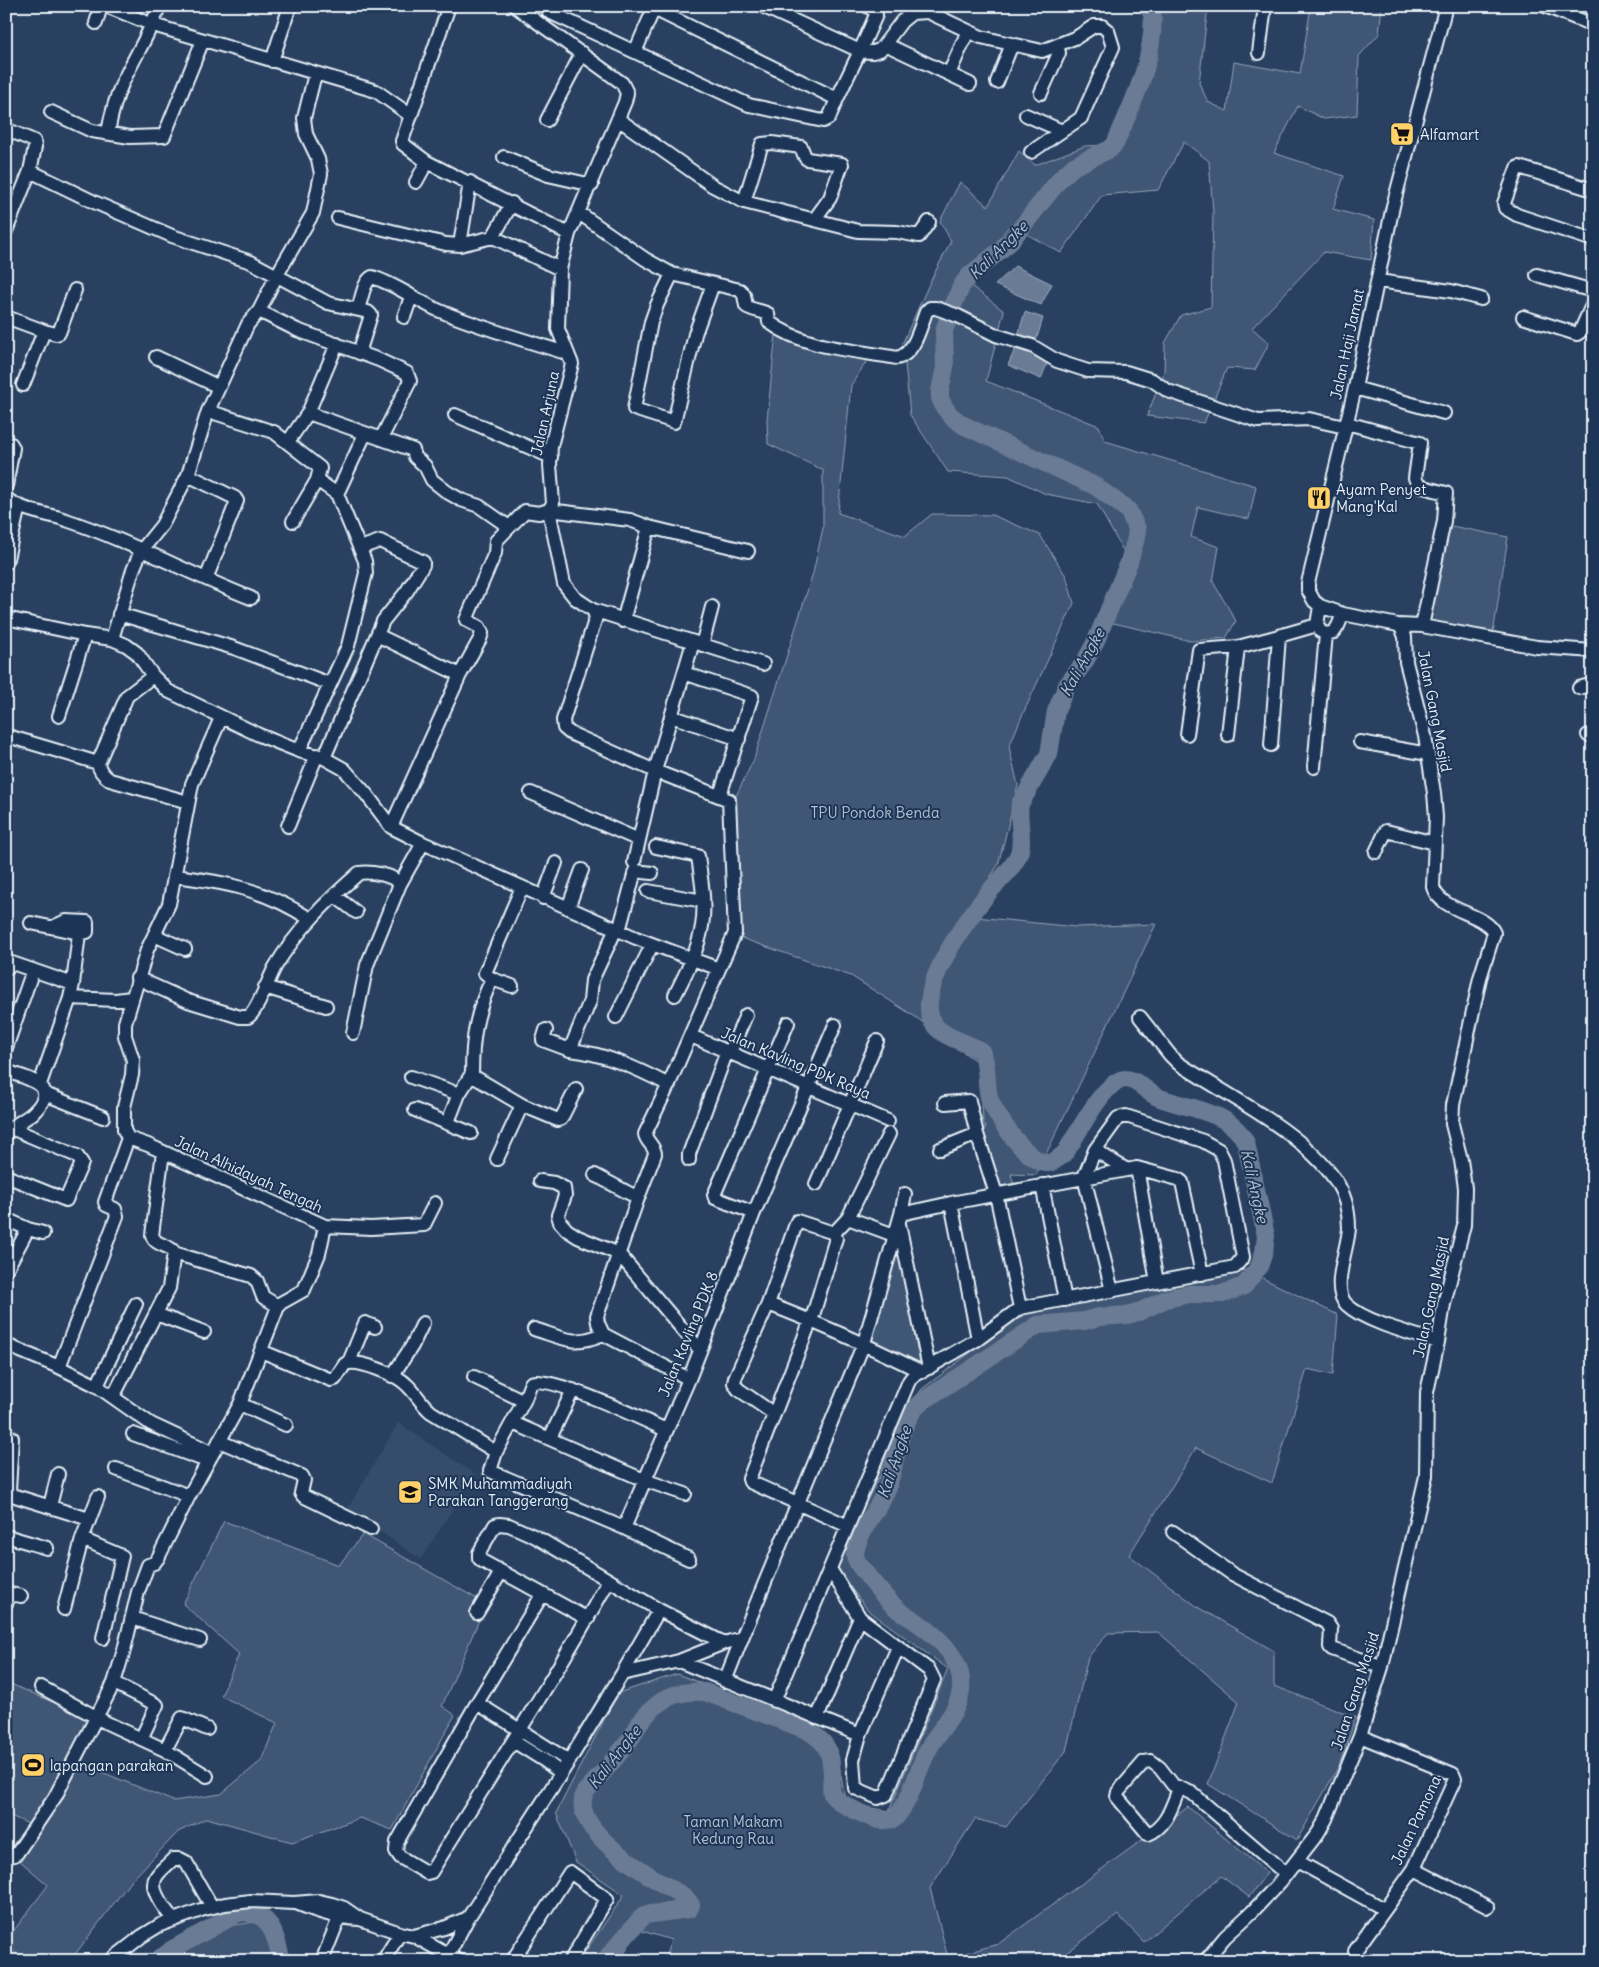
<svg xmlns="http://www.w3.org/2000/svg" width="1599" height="1967" font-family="Delius,sans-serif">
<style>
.built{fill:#364d6b}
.green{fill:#415774;stroke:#94a4b6}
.water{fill:#6b7c95;stroke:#9dabbd}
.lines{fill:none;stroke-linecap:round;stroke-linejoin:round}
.stream{stroke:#9dabbd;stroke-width:3}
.river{stroke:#6b7c95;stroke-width:18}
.minor-casing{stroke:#e8f1f8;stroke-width:16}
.minor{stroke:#1d3557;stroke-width:12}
.labels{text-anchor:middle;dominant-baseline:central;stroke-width:4;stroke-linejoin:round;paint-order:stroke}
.poi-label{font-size:15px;fill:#e8f1f8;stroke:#1d3557;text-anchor:start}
.street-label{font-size:15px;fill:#e8f1f8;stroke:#1d3557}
.park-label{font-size:15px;fill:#b6c3d0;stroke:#1d3557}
.water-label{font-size:16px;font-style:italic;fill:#b6c2d0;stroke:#1d3557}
</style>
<rect width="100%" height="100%" fill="#294061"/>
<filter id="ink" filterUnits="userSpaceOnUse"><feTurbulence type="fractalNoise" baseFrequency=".02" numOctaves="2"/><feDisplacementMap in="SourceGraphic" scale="10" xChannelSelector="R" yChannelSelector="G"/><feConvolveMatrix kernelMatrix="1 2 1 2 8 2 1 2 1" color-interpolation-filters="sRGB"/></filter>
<g filter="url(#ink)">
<path class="built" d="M398,1423L475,1474L421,1559L347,1510Z"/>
<path class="green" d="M1139,6H1208L1199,83L1208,102L1227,111L1234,62L1300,74L1311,6H1382L1379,34L1359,56L1357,115L1324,119L1298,106L1274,153L1344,176L1333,209L1374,220L1371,260L1324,252L1252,328L1269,343L1255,370L1227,368L1204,423L1147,416L1164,372L1165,343L1181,315L1211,307L1213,212L1209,161L1184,142L1158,190L1102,195L1061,253L1010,225L966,282L1004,311L986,381L1099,426L1105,441L1256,486L1249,519L1198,507L1191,537L1219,547L1213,582L1236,621L1226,638L1191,641L1109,622L1130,563L1097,504L1046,494L1008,476L948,472L910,415L903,342L929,284L951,241L940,221L960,182L988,206L1019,151L1035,165L1085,146L1112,145L1134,103L1146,21Z
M777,322L822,341L873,352L851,385L838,513L905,536L932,514L992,515L1040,535L1066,576L1074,603L1021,718L1009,747L1018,785L1008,826L998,865L966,916L1076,927L1156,924L1036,1175L1011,1174L1015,1190L995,1191L980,1128H986L983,1122L980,1064L914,1016L851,976L738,937L732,804L754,759L813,573L823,528V470L768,444L767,420Z
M1446,525L1508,537L1493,634L1427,623Z
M900,1231L929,1368L864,1343Z
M1246,1270L1338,1315L1333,1375L1307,1369L1272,1483L1196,1448L1129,1555L1199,1608L1274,1651V1686L1356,1717L1339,1766L1297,1840L1208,1784L1239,1702L1158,1632L1108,1633L1088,1657L1066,1751L1006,1827L975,1819L930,1888L948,1958L998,1944L1188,1807L1267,1873L1249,1897L1221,1876L1144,1942L1118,1915L1055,1961H664L671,1940L636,1929L621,1961H579L624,1895L576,1862L556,1813L618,1693L677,1674L808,1724L836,1748L846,1804L889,1811L948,1669L868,1610L833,1565L880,1475L895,1427L922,1389L1024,1312Z
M224,1521L339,1565L363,1534L486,1604L442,1706L455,1715L392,1830L360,1818L292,1842L207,1818L178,1832L130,1882L70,1961H24L6,1944V1941L48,1885L19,1860L38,1828L6,1814V1682L92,1719L77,1762L173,1801L221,1794L261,1761L277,1723L221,1696L239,1654L183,1604Z
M268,1920L287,1961H139L187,1932Z"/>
<path class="water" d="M1015,266L1052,284L1041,305L995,285Z
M1025,312L1043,318L1036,341L1018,335Z
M1016,347L1048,361L1041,379L1008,365Z"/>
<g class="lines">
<path class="stream" d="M1593,1515L1587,1543L1588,1598L1593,1601"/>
<path class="river" d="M158,1961L171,1950L238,1913C271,1909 275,1935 282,1961
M604,1961L644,1915L689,1909L691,1905L685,1897C658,1881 567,1832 585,1792C601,1775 617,1757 631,1738C635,1733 637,1726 641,1721C660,1698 675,1690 705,1692L807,1730C827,1742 831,1751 832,1774C832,1781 830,1788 832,1794C836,1803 868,1817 879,1820C884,1821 889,1820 894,1819C913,1799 916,1771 929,1748C939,1729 959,1712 961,1689C964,1661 939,1637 918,1623C913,1619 907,1616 902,1613C888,1602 877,1588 866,1574C862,1568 855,1562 855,1554C856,1535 881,1506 888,1486C897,1459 898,1423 920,1403L1038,1325L1084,1321L1099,1317L1127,1315L1141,1311L1166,1299L1189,1294H1222L1244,1286L1259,1267L1264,1252L1266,1236L1246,1143C1231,1111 1189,1109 1160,1098C1147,1094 1134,1074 1120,1080C1100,1088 1078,1134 1065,1153C1060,1157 1055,1162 1049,1163C1029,1166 994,1114 989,1097C985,1081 989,1066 981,1051C967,1042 946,1039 935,1026C910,994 970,916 989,892C999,880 1012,870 1018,856C1025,841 1017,820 1020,804L1049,754L1056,711L1067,685L1084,663L1095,643L1129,562L1136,538L1137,529L1128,510L1095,486L963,425L951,416L944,407L940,398V391L945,367L944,331L953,305L962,285L969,276L1009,243L1060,179L1074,166L1110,149L1115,144C1134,100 1157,55 1152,6"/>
<defs>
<path id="minor" d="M449,6L402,141L403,144L427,162L569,234
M545,6L549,12L749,105L823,121L829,118L837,99L648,6
M762,6L860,51L837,99
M867,6L875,11L876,15L860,51L873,52L880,50L902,21L912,13L928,12L981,37L1042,51L1077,37L1094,26H1102L1108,31L1113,47L1081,118L1031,152
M1446,6L1393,206L1355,388L1308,583V590L1314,601L1320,606L1343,614L1398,625L1422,626L1537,647L1593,651
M1545,6L1593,25
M111,8L153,25L376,91L410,115
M96,23L101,6
M885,44L970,84
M635,52L655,6
M1259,53L1265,6
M272,61L290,6
M949,74L968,31
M997,82L1012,44
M1041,93L1059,53L1057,45
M51,112L92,131L130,137L164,136L203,40
M1026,115L1062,131
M618,119L713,186L744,202L858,231L897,232L919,236L929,222
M547,120L582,53
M6,129L34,141L35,147L30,171L94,202L172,236L251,262L328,303L368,312L371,315L359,353
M108,132C111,116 115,99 122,84C134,57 150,34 159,6
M504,157L548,175L592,185
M416,182L427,162
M1593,190L1519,167L1517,168L1504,203L1505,208L1517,215L1593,240
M744,202L762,144L772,143L801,147L805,157L807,159L842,164L830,198L814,220
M512,203L493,237L560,269
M579,213L645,259L672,274L740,290L744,295L746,306C753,311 761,310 768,314L769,322C805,349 855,350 897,358C915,354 920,327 926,312L930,308H936L958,316L996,335L1032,346L1057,361L1088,371L1126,372L1152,380L1168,391L1258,421L1309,419L1345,427
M338,218L446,244L460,245L493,237
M6,231L30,171
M460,245L470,182
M672,274L657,305L651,322L634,409L674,422L695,334L713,284
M1537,275L1593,291
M1378,281L1451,291L1481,299
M358,309C362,299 363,282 372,277C396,284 417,301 440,311C481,328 524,340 566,353
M259,311L297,330L379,360L407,373L410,381L381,439
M6,317L44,331L56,334L59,333L75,290
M404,317L411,297
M1523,317L1577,334L1580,332L1593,303
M156,357L219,387
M23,385L44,331
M1355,388L1444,413
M208,411L274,432L320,468L317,480L293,521
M308,413L413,450L415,457L425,466L432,480L447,492L461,500L479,506L509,527
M455,415L551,457
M1347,423L1420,443L1415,478L1419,486L1446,493L1444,521L1422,626
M288,442L308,413L337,344
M6,443L11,444L13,448L6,486
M188,475L235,498L237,501L206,579
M337,494L365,434
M6,498C17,509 45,514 60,518C126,539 187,573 251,598
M6,563L19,506
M1320,606L1317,625L1320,631L1326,634L1334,632L1338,626L1343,614
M593,610L763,664
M119,614L234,648L330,684
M6,618L85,635L112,639L126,645L137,653L153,676L168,691L259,735L299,751L324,758L344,769L367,795L391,827L423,843L636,938L719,969L735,933L729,800L655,771L570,733L564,728L563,720L596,617L593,610L575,598L564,584L549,510L553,503L550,465L551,446L572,364L558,329L560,269L569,234L625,102L627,93L622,83L515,6
M623,621L649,527
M377,635L460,675
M1279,636L1317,625
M112,639L133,570L141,551L162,525L188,475L208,411L248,324L259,311L277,275L313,213L321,174L318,159L306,134L304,118L315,74
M702,645L712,607
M684,673L752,696L720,795
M153,676L127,696L98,763C99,771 104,776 110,780L181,800
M1579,688L1593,684
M59,716L85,635
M671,716L739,739
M1187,734L1199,650L1238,647L1279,636L1271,745
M1228,735L1238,647
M1588,735L1593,734
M11,737L98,763
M1360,742L1428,754
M299,751L348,646L366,573L365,561L337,494L317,480
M324,758L383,621L407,591L423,565V562L380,541L360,548
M1314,767L1326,634
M531,793L639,840
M288,826L317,755
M391,827L460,675L480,639L482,633L479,627L466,620L495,553L496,541L525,511L539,513L549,510L630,520L649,527L748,551
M656,847L698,856C701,879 706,903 702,926C698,951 686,973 675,995
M1376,852L1386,831L1435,843
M634,862L655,771L691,649
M174,876C226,882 266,890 310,919
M400,884L423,843
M648,891L703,901
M335,896L356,912
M543,898L556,863
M568,908L582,870
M31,923L79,933L73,984
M53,927L66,921L87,922V932L79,933
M616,929L592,980L590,1001L570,1050C606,1054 636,1068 669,1085
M619,931L635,871L652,873
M154,935L185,949
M6,969L12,963L73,984L70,998L40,1084
M137,978L188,1001L240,1017H248C257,1012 269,978 275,967C297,930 327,901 359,873C370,871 394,875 400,884L367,965L353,1033
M512,986L492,979L485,973L522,887
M265,987L326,1006
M70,998L116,1000L131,998
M616,1017L652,945
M1140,1017L1170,1055L1178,1063C1228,1096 1303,1132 1336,1181C1345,1195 1349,1212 1349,1228C1348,1249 1330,1290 1347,1305C1365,1322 1413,1334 1438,1342
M546,1030L543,1040L570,1050
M691,1036L888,1121
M6,1048L33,970
M730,1052L746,1015
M6,1071C29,1079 62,1085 33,1113C25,1120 14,1124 8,1132
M472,1075C472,1038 476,1012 492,979
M411,1077L459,1094
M45,1094L103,1117
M945,1103L969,1101L977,1134L996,1194L1020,1308
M415,1110L471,1133
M448,1122L459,1094L471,1075L522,1105L558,1120L561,1119L576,1089
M128,1138L148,1145L325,1226L371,1228L424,1225L435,1203
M940,1149L977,1134
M1095,1150L1127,1170
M497,1159L522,1105
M689,1160V1154L727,1051
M1137,1168L1157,1282
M595,1175L638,1198
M6,1176L66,1200L82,1163L77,1156L11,1128
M540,1181L554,1183L564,1188L565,1196L558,1215L560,1222L567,1230L578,1237L619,1254L700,1350
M816,1184L877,1041
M1042,1185L1065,1300
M951,1203L978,1339
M754,1213L715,1198L714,1195L788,1023
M901,1214L905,1194
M848,1218L894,1235
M6,1219L28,1229L43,1233
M899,1224L929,1368
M834,1233L836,1238L814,1312L749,1479L750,1482L848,1526
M834,1233L848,1218L889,1134
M174,1253L251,1276L257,1281L263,1297L278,1306
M6,1270L28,1229
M768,1304C821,1324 871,1347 922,1372
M156,1314L204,1332
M534,1329C563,1338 574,1347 603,1334
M6,1345L59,1367L97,1386L151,1424L213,1453
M261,1351L331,1380L335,1379L345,1364C358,1359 398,1375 407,1385C416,1393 421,1404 431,1412L496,1452
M349,1362L365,1323L375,1327
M59,1367L117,1216L115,1209L106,1205L105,1202L128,1138L124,1130V1107L132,1075L133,1060L125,1036V1023L147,950L169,904L192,784L221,718
M392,1376L412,1346L423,1323
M474,1377L524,1401L496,1452L490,1471L624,1528
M689,1379L603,1334L598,1323L597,1316L638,1198L655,1154C655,1146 646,1142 645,1134L669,1084L719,969
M97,1386L136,1304
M113,1397L169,1288L174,1252C167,1243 156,1247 152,1235L163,1152
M524,1401L531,1383C548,1374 644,1420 666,1430
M240,1404L286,1425
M774,1414L738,1389L734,1383L735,1378L768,1304L797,1221L834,1233
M513,1423L644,1480L685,1494
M6,1434L12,1438L9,1490L12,1495L89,1519
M133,1434L207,1461
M550,1438L573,1390
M219,1441L302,1476L304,1480L301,1493L303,1496L371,1529
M116,1469L189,1496
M50,1506L58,1474
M1173,1532L1232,1574L1327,1623L1331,1629L1330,1647L1332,1649L1382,1667
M6,1536L47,1548
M82,1539L122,1556L103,1638
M689,1559L624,1528L689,1379L754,1213L835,1025
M830,1569L860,1618L929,1670L934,1680L886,1795L878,1798L855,1788L853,1760L860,1735L898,1647
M542,1595L477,1703L397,1842L396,1851L400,1857L427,1873L431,1872C491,1775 554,1679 609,1580
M6,1603L11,1594L21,1596
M64,1609L82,1539L98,1497
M477,1613L501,1572
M132,1618L200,1640
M588,1619L482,1561L479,1558V1553L495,1525L499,1524L509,1525L536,1537L659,1610L724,1643
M679,1661L860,1735
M622,1674L659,1610
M725,1681L742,1638
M114,1683L157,1705L141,1739
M41,1687L107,1723L165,1750L207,1776
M774,1701L909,1381L912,1377L978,1339L1020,1308L1235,1267L1243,1257L1224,1160L1219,1150L1203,1141L1126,1116L1118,1118L1095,1150L1084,1177L1112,1291
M477,1703L569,1761
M817,1718L860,1618
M1360,1736L1453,1774L1455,1779L1414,1869L1355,1951L1356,1957L1362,1961
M513,1741L545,1761L561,1773
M165,1750L182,1718L207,1729
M1179,1789C1172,1805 1167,1827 1148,1834L1117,1797L1118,1792L1144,1762L1151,1761L1160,1768L1173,1785L1192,1793L1286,1874
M6,1857L14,1855L17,1853L55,1797L114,1683L124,1650L138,1592L148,1565L154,1563L158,1558L189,1496L240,1404L279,1304L304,1290L319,1254L325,1226
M1297,1861L1384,1909
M1414,1869L1488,1907
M296,1903C318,1912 336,1918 359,1919
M173,1920C166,1909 148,1890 156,1877C160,1870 168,1865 173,1859H180L186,1862L212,1907
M414,1936L444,1928L468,1918
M110,1961L142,1936L160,1925L201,1910L225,1904L251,1901L294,1903L319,1901L332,1904L344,1908L360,1919L400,1933L414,1936L459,1961
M322,1961L339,1918
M383,1961L400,1933
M445,1961L468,1918L569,1761L622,1674L679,1661L724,1643L742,1638L864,1343L901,1214L951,1203L1137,1168L1178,1179L1182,1182L1202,1274
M512,1961L570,1872L607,1899L570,1961
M1205,1961L1225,1937L1252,1912L1280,1882L1318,1833L1326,1819L1360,1736L1382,1667L1426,1476L1427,1392L1438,1342L1444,1304L1464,1225L1465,1188L1461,1160L1452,1124L1453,1105L1480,978L1494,933C1486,913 1440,912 1433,887L1436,817L1434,793L1425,736L1406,662L1405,637L1402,629L1398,625"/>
</defs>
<use href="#minor" class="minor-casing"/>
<use href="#minor" class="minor"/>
</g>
</g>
<defs>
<symbol id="supermarket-square" viewBox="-11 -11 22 22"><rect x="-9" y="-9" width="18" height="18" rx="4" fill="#ffd166" stroke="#1d3557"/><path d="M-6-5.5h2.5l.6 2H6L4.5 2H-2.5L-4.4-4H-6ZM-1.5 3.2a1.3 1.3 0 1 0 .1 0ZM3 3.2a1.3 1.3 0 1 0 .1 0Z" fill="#111"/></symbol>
<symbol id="restaurant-square" viewBox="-11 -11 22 22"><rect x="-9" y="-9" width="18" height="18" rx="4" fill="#ffd166" stroke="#1d3557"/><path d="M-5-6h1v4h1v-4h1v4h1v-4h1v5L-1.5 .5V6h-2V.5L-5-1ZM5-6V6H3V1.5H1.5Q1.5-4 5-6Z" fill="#111"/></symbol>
<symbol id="school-square" viewBox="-11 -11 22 22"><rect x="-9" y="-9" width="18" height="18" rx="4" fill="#ffd166" stroke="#1d3557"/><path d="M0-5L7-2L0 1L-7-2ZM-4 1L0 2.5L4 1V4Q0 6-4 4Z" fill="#111"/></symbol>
<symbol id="stadium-square" viewBox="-11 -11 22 22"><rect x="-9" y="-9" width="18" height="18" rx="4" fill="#ffd166" stroke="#1d3557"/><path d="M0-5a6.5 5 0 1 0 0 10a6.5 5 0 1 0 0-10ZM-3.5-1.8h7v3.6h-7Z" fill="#111"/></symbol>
</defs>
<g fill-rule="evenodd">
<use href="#supermarket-square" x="1388" y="120" width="28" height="28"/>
<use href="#restaurant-square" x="1305" y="484" width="28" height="28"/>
<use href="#school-square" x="396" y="1478" width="28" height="28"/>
<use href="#stadium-square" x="19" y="1751" width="28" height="28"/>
</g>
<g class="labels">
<g class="poi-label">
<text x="1420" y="134">Alfamart</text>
<text x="1336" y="489">Ayam Penyet<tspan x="1336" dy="17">Mang'Kal</tspan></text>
<text x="428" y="1483">SMK Muhammadiyah<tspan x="428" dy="17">Parakan Tanggerang</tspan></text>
<text x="50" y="1765">lapangan parakan</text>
</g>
<g class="street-label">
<text transform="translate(1347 344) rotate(-78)">Jalan Haji Jamat</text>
<text transform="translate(545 413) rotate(-78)">Jalan Arjuna</text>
<text transform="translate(1435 711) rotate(79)">Jalan Gang Masjid</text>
<text transform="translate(796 1063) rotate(23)">Jalan Kavling PDK Raya</text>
<text transform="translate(249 1174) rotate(25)">Jalan Alhidayah Tengah</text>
<text transform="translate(1431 1297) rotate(-78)">Jalan Gang Masjid</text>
<text transform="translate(688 1334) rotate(-68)">Jalan Kavling PDK 8</text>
<text transform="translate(1355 1691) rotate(-72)">Jalan Gang Masjid</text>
<text transform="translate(1416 1820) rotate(-65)">Jalan Pamona</text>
</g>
<g class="park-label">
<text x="875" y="812">TPU Pondok Benda</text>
<text x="733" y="1821">Taman Makam<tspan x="733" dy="17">Kedung Rau</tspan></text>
</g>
<g class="water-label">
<text transform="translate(998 250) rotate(-45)">Kali Angke</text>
<text transform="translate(1082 662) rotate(-61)">Kali Angke</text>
<text transform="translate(1255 1186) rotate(77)">Kali Angke</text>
<text transform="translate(894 1462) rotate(-71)">Kali Angke</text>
<text transform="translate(614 1757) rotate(-52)">Kali Angke</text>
</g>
</g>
<rect width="1599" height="1967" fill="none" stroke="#1d3557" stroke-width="25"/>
<rect x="12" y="12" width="1574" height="1942" fill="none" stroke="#e8f1f8" stroke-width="2" filter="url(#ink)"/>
</svg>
